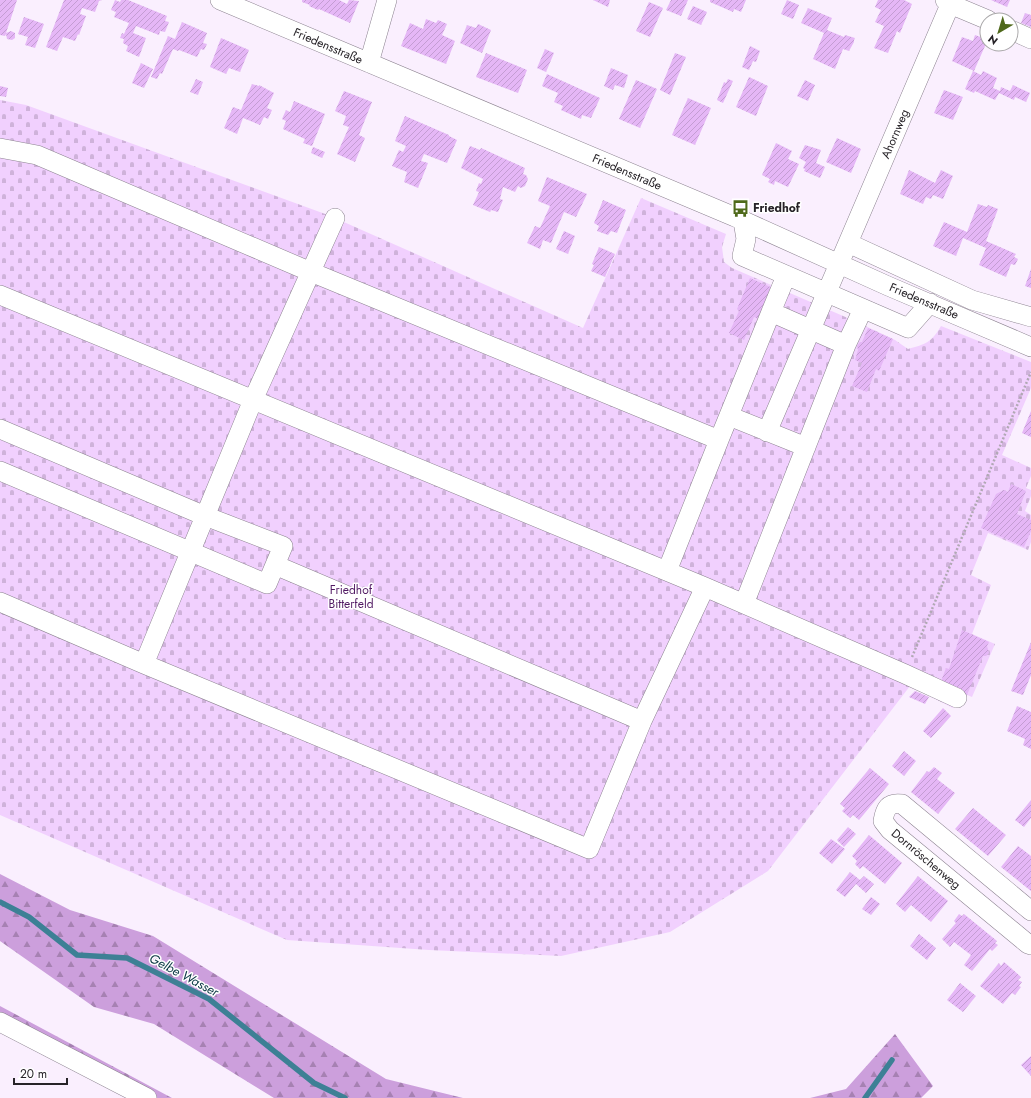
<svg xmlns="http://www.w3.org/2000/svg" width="1031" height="1098" font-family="Jost,sans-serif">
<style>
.forest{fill:url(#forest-firs)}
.cemetery{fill:url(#cemetery-stones)}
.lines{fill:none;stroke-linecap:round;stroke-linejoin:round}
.stream{stroke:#3d8095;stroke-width:5.5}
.building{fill:url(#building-hatch)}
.minor-casing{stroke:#8c8390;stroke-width:20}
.path{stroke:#b1a8b4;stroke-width:2.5;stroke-dasharray:2 2;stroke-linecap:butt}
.minor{stroke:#fff;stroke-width:19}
.labels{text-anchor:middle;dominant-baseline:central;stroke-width:3;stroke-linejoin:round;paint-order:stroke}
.street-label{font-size:12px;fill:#272328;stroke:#fff}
.poi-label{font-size:12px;font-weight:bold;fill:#272328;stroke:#fff;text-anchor:start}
.park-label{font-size:12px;fill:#511a63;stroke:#fff}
.water-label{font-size:13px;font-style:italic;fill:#0b3844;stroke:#fff}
</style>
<defs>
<pattern id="forest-firs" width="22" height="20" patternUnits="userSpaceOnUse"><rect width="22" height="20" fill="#cc9fdc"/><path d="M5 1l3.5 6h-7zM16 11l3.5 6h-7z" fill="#a681b2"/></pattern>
<pattern id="cemetery-stones" width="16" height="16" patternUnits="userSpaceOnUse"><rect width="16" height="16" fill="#f1d0fe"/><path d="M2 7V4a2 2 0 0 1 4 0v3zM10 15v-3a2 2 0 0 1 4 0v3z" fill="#cfb2da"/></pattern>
<pattern id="building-hatch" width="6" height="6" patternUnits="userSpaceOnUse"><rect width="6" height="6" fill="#e5b7f6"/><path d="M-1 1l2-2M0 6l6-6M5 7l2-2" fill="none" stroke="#c49dd3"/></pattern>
</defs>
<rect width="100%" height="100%" fill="#faeffe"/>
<path class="forest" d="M0,874L70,910L153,936L386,1079L463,1098H274L154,1024L94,1007L0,941Z
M0,1006L172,1098H149L0,1018Z
M895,1034L933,1086L921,1098H810L846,1089Z"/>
<path class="cemetery" d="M0,100L26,105L328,215L583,328L641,198L726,234L722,247L724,262L732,268L857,322L895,340L908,349C926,344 931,343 941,326L1031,362V388L1002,455L1031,468V476L1026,488L1031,490V496L1025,511L1031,515V542L1028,550L988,533L971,575L991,585L972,634L995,644L972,697L960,692L953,708L910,686L768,871L670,932L561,956L429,950L287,940L0,815Z"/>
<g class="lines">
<path class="stream" d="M0,902L29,917L77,955L127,958L209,999L314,1083L345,1098
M865,1098L892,1060"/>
</g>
<path class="building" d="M0,0H17L6,33L11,31L15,33V38L12,40L7,39L6,34L5,36L0,35Z
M64,0H102L99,1L95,12L82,8L80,14L86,16L79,35L78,34L75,41L63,37L57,51L46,47Z
M115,0L120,2L121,0H128L167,16L165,21L169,22L165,32L160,31L159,35L136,26L133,33L146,38L139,57L126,51L128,46L123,43L124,39L120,38L122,33L124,34L129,23L114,17L116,12L111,10Z
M302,0H339L347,4L349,0L359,1L350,23L319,9L318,10L309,6L310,5L302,2Z
M593,0H610L608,7Z
M671,0H688L681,16L666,10Z
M710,0H746L741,12L734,9L733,12L710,2Z
M787,0L799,5L793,19L781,14Z
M878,0H904L912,4L900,33L897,31L888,53L874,48L884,26L875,22L881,10L875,7Z
M991,0H1010L1007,7Z
M649,2L663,8L650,37L636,31Z
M693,6L707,12L701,25L687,19Z
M808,8L832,18L827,30L844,37L845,35L855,38L854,40V42L849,51L843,49L835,69L813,59L824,33L801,23Z
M1025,13L1031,15V27L1021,23Z
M24,17L44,24L35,48L25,45L28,37L18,34Z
M426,19L436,23L438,20L447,24L442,35L455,41L446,64L401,46L410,23L423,29Z
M182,22L207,33L203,43L207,44L204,50L201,49L197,57L179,50L178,51L173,49L162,74L160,73L157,79L151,77L168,36L175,39Z
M478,24L491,30L482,53L460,43L467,25L476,28Z
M975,35L986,39L985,46L974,71L952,61L962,37L973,41Z
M221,38L249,50L240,72L229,68L226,74L210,67Z
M750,46L760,51L756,62L753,61L749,70L742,67Z
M545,49L554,53L546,72L537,68Z
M486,53L527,70L518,93L476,77Z
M675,53L686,57L670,95L660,90Z
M141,63L153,69L144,88L132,83Z
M611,68L628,75L624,88L615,85L613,90L604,86Z
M973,71L981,75L983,71L997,78L993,88L1000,91L1001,87L1010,91L1013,85L1030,93L1026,102L1015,97L1014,100L999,93L995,100L975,91L974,93L965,89Z
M547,74L600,98L591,118L582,115L581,119L561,110L563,106L554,102L558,93L542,86Z
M749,77L768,86L756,116L736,107Z
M196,79L203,82L198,95L190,92Z
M728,79L733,81L723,103L717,100L724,82L726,83Z
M636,80L657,89L640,128L619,119Z
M805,80L815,85L808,101L797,96Z
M252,84L259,86V85L274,93L267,108L272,110L268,119L264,117L260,125L243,118L237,134L224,128L233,107L241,110Z
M0,86L8,88L6,97L0,96Z
M944,90L963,97L953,120L934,113Z
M344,91L372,102L359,135L365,138L355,162L337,154L349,127L343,125L346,116L335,111Z
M688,98L711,108L695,145L672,135Z
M294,101L325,114L312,146L303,143L305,139L283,129L286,121L282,119L286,110L290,112Z
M405,116L449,135V136L457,140L447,163L424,154L421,161L428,163L418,188L404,182L407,172L392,166L399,150L403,152L406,146L395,141Z
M837,138L861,149L851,173L826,162Z
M776,143L792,151L788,159L799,164L788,187L775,181L774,185L768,182L770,179L762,175Z
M805,145L821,150L816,163L825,167L820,178L804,171L805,169L803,168L806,162L799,158Z
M470,146L480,150L481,148L525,168L523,174L526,175L528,179L525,186L521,188L518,186L515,192L503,187L500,199L503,200L498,212L491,210L490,212L473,205L479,192L476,191L479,183L481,184L483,179L461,168Z
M313,147L325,152L322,158L311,153Z
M909,170L935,183L941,170L953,176L943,199L933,195L931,199L926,197L923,204L900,194Z
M547,177L587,194L576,217L564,212L551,243L543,240L540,249L527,243L535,226L540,228L550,206L538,201Z
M603,200L626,210L617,233L611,231L608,235L597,231L599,226L594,223Z
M978,204L987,207L988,205L998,209L986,241L1016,254L1014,257L1018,259L1015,265L1011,264L1006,277L979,265L986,248L963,238L956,256L933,246L944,222L967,232Z
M564,231L575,236L568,254L556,249Z
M599,247L615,254L605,277L591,271L594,265L592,264Z
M1031,269V288L1025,286Z
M750,278L775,289L761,320L754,317L744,340L729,333L739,311L737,309Z
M868,328L893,339L879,371L876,369L867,392L852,386L862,363L855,360L858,350L857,346L860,342H862Z
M1031,411V437L1022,433Z
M1011,484L1026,491L1017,514L1031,520V531L1024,547L981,528L996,494L1004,490L1008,492Z
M962,630L989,642L987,646L989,653L986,656H983L967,695L940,684L946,668L949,669Z
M1031,642V675L1023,695L1011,691Z
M915,691L929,697L925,704L909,697Z
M1017,706L1031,712V749L1023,745L1025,739L1007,731Z
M943,708L951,716L931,738L923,731Z
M904,751L916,761L904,776L892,766Z
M934,767L942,773L937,779L955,793L938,814L911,792L927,771L929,772Z
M870,768L889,784L859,820L853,815L850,818L842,811L845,808L840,804Z
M1031,800V818L1024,827L1015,820Z
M973,808L1006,835L988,856L955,829Z
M848,827L856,834L844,847L837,840Z
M869,835L902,863L885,884L863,866L860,869L855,864L857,861L852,856Z
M831,839L845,849L832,864L819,853Z
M1018,846L1031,856V891L1001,867Z
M850,872L860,880L864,876L874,884L866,893L856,884L845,897L836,890Z
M918,876L948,901L931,922L911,905L905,912L896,904Z
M871,897L880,904L871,915L862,909Z
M959,914L962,916L964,914L997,941L995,943L998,945L992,951L990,949L972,971L964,965L971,955L954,942L950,947L942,939L956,923L954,921Z
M919,934L936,948L927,960L910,946Z
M1004,962L1021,977L1018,980L1022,982L1019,986L1021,987L1015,995L1012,993L1003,1004L980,986L999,963L1001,966Z
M960,983L976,996L963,1012L947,1000Z
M1031,1056V1076L1021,1065Z"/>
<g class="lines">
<defs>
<path id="minor" d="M220,0L735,217L888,286L1031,347
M945,0L950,4L988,20
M1011,30L1031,39
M369,63L387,0
M0,148L37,155L311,272L719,440L771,312L846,345L744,604
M743,221L746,239L742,256L908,328L930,303
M848,243L972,300L1031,317
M0,295L705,587L905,674L957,698
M771,312L786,276
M846,345L863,309
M729,416L806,447
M0,429L205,516L283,546L275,565L642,721L705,587
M767,432L952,0
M0,471L267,584L275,565
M667,571L719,440
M0,602L144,664L589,849L642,721
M144,664L253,400L335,218
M1031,911L902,804C888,802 885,809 883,821L890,830L1028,944L1031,945
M0,1022L147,1098"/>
</defs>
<use href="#minor" class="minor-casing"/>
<path class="path" d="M912,657L1031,372"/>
<use href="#minor" class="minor"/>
</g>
<defs>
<symbol id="bus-bare" viewBox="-9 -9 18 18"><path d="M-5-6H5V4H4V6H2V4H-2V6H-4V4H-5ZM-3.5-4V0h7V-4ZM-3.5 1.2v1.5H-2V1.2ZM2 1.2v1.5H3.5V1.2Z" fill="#4f691b" stroke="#fff" stroke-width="2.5" paint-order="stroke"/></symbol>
</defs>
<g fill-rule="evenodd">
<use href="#bus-bare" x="728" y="196" width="25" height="25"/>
</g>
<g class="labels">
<g class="street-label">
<text transform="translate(328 46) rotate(23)">Friedensstraße</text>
<text transform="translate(895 134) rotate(-67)">Ahornweg</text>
<text transform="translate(627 172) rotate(23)">Friedensstraße</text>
<text transform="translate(924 301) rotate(23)">Friedensstraße</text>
<text transform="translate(926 859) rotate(40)">Dornröschenweg</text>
</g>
<g class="poi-label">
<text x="753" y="208">Friedhof</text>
</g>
<g class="park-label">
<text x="351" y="590">Friedhof<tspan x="351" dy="14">Bitterfeld</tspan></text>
</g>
<g class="water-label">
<text transform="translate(184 975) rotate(28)">Gelbe Wasser</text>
</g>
</g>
<g transform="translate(999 32) rotate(218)"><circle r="19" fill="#ffffff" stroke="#a9a7a9"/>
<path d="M0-3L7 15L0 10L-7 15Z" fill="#4f691b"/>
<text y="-6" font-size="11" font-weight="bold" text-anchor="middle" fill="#272328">N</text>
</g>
<path d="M14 1078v6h53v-6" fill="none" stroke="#272328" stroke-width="2"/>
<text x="20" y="1078" font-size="12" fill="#272328" stroke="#ffffff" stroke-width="3" paint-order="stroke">20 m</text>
</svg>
